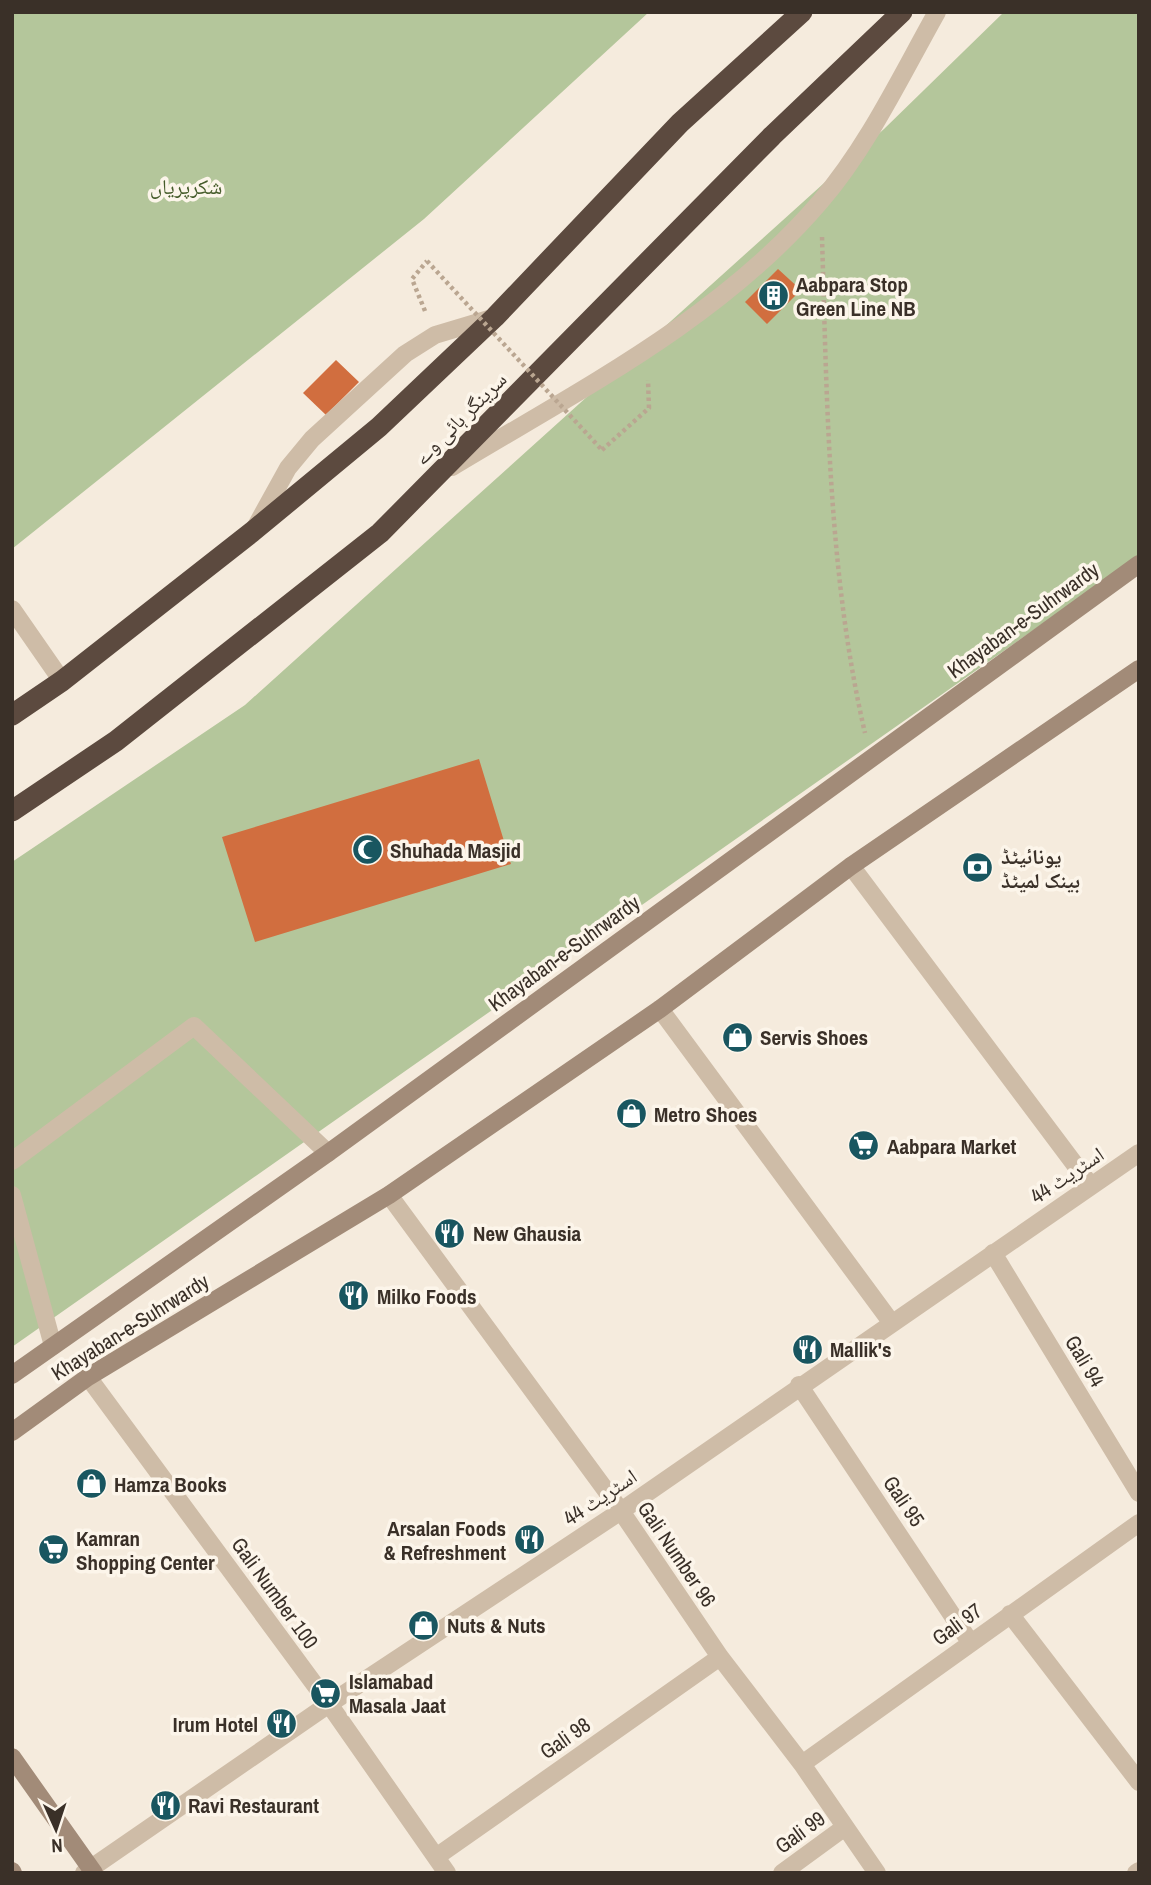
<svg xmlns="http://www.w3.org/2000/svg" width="1151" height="1885" font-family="'Archivo Narrow','Noto Naskh Arabic',sans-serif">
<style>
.green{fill:#b4c69b}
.building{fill:#d16e3f}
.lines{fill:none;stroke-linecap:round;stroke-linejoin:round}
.path{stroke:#baa691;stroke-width:4.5;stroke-dasharray:3.5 3.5;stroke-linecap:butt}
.lane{stroke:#cebca7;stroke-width:18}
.street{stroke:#cebca7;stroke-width:18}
.secondary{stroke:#a28b78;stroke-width:18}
.highway{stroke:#5c4a3f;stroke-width:21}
.path-bridge{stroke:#baa691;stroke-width:4.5;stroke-dasharray:3.5 3.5;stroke-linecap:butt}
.labels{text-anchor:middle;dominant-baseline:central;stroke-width:7;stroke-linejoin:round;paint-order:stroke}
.park-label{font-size:21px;fill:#455b2a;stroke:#fcf5ea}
.poi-label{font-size:21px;font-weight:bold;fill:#3a3028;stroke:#fcf5ea;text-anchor:start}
.street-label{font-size:21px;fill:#3a3028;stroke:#fcf5ea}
</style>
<rect width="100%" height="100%" fill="#f5ebdd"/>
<path class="green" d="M12,12H649L424,219L12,549Z
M1004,12H1139V556L12,1347V862L245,705L884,129Z"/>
<path class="building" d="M778,269L801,290L767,324L745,302Z
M336,360L359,382L326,415L303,393Z
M479,759L511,864L255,942L222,837Z"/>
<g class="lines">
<path class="path" d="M822,237C827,400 828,574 865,733
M425,311L412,279L427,261
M602,450L649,408L648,380"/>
<path class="lane" d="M452,467C581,389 721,318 820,202C868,146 901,76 937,12
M256,526L288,468L312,439L405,354L435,335L495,317
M12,1161L194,1026L328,1153
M12,1195L53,1346"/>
<path class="street" d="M12,609L62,681
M851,866L1091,1186
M660,1009L891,1322
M389,1195L621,1511L720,1657L802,1764L877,1873
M993,1253L1139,1493
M88,1377L329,1704L447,1873
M799,1385L970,1642
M1010,1614L1139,1782
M802,1764L1139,1523
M436,1857L720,1657
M84,1873L329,1704L621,1511L1139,1153
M782,1873L845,1827
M1136,1873L1139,1871"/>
<path class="secondary" d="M12,1375L328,1153L1139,564
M12,1432L88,1377L389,1195L660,1009L851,866L1139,669
M12,1757L94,1873
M12,1871L13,1873"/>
<path class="highway" d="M12,715L62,681L252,532L379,427L495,317L680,123L802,12
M12,811L116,741L380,533L772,136L902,12"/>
<path class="path-bridge" d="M427,261L602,450"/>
</g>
<defs>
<symbol id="building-disc" viewBox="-11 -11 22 22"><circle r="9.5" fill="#195660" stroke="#fcf5ea"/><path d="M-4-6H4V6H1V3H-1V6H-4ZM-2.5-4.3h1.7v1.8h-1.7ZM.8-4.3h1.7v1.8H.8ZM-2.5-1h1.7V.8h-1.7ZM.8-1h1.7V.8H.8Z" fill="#fff"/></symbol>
<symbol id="mosque-disc" viewBox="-11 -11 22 22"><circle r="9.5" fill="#195660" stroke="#fcf5ea"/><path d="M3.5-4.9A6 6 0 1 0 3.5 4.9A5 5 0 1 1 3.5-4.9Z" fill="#fff"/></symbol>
<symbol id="bank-disc" viewBox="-11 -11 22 22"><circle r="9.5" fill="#195660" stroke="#fcf5ea"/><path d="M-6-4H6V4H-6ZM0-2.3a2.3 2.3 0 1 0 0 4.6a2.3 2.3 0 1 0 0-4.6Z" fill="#fff"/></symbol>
<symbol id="shop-disc" viewBox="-11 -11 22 22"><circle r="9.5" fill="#195660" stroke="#fcf5ea"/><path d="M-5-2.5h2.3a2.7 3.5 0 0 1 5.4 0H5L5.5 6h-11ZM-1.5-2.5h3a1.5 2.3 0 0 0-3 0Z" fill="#fff"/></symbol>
<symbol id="supermarket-disc" viewBox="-11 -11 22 22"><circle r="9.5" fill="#195660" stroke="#fcf5ea"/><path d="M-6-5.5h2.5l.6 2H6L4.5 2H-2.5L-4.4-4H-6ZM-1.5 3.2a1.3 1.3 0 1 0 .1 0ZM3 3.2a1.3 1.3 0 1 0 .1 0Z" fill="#fff"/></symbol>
<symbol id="restaurant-disc" viewBox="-11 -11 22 22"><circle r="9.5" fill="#195660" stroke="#fcf5ea"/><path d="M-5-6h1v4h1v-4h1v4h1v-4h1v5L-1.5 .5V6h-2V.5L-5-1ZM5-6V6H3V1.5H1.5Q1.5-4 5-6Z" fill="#fff"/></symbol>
</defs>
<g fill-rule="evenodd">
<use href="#building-disc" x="756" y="278" width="35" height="35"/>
<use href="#mosque-disc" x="350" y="832" width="35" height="35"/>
<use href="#bank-disc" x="960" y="850" width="35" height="35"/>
<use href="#shop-disc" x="720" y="1020" width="35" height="35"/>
<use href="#shop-disc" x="614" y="1096" width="35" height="35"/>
<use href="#supermarket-disc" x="846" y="1128" width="35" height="35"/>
<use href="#restaurant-disc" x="432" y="1216" width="35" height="35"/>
<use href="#restaurant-disc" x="336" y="1278" width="35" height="35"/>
<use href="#restaurant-disc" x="790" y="1332" width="35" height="35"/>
<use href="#shop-disc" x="74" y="1466" width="35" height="35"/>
<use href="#restaurant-disc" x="512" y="1522" width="35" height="35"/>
<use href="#supermarket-disc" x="36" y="1532" width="35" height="35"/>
<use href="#shop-disc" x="406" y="1608" width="35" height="35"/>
<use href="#supermarket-disc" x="308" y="1676" width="35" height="35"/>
<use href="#restaurant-disc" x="264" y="1706" width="35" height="35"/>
<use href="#restaurant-disc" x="148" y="1788" width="35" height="35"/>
</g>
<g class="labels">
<g class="park-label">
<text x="186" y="186">شکرپریاں</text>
</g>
<g class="poi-label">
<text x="796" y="284">Aabpara Stop<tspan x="796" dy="24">Green Line NB</tspan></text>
<text x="390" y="850">Shuhada Masjid</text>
<text x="1001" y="856">یونائیٹڈ<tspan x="1001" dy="24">بینک لمیٹڈ</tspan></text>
<text x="760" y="1037">Servis Shoes</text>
<text x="654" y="1114">Metro Shoes</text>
<text x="887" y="1146">Aabpara Market</text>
<text x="473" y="1233">New Ghausia</text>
<text x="377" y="1296">Milko Foods</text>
<text x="830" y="1349">Mallik's</text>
<text x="114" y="1484">Hamza Books</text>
<text x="506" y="1528" text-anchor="end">Arsalan Foods<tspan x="506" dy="24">&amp; Refreshment</tspan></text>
<text x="76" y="1538">Kamran<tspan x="76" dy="24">Shopping Center</tspan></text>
<text x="447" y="1625">Nuts &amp; Nuts</text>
<text x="349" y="1681">Islamabad<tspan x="349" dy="24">Masala Jaat</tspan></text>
<text x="258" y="1724" text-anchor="end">Irum Hotel</text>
<text x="188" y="1805">Ravi Restaurant</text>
</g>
<g class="street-label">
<text transform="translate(460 418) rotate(-45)">سرینگر ہائی وے</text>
<text transform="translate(1023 620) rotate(-36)">Khayaban-e-Suhrwardy</text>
<text transform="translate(564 953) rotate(-36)">Khayaban-e-Suhrwardy</text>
<text transform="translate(1067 1175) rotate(-34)">اسٹریٹ 44</text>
<text transform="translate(130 1327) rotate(-32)">Khayaban-e-Suhrwardy</text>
<text transform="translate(1085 1361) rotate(59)">Gali 94</text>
<text transform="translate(600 1497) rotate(-34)">اسٹریٹ 44</text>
<text transform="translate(904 1501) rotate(56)">Gali 95</text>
<text transform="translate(677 1554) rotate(56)">Gali Number 96</text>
<text transform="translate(275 1593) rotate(54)">Gali Number 100</text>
<text transform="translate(957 1624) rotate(-36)">Gali 97</text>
<text transform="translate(565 1738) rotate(-35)">Gali 98</text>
<text transform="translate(800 1832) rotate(-36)">Gali 99</text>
</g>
</g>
<rect width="1151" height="1885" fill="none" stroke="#3a3028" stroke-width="28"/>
<g transform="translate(56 1829) rotate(177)" stroke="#fcf5ea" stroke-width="5" paint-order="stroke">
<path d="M0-5L12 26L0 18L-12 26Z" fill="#3a3028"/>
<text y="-10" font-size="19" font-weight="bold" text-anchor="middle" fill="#3a3028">N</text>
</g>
</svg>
